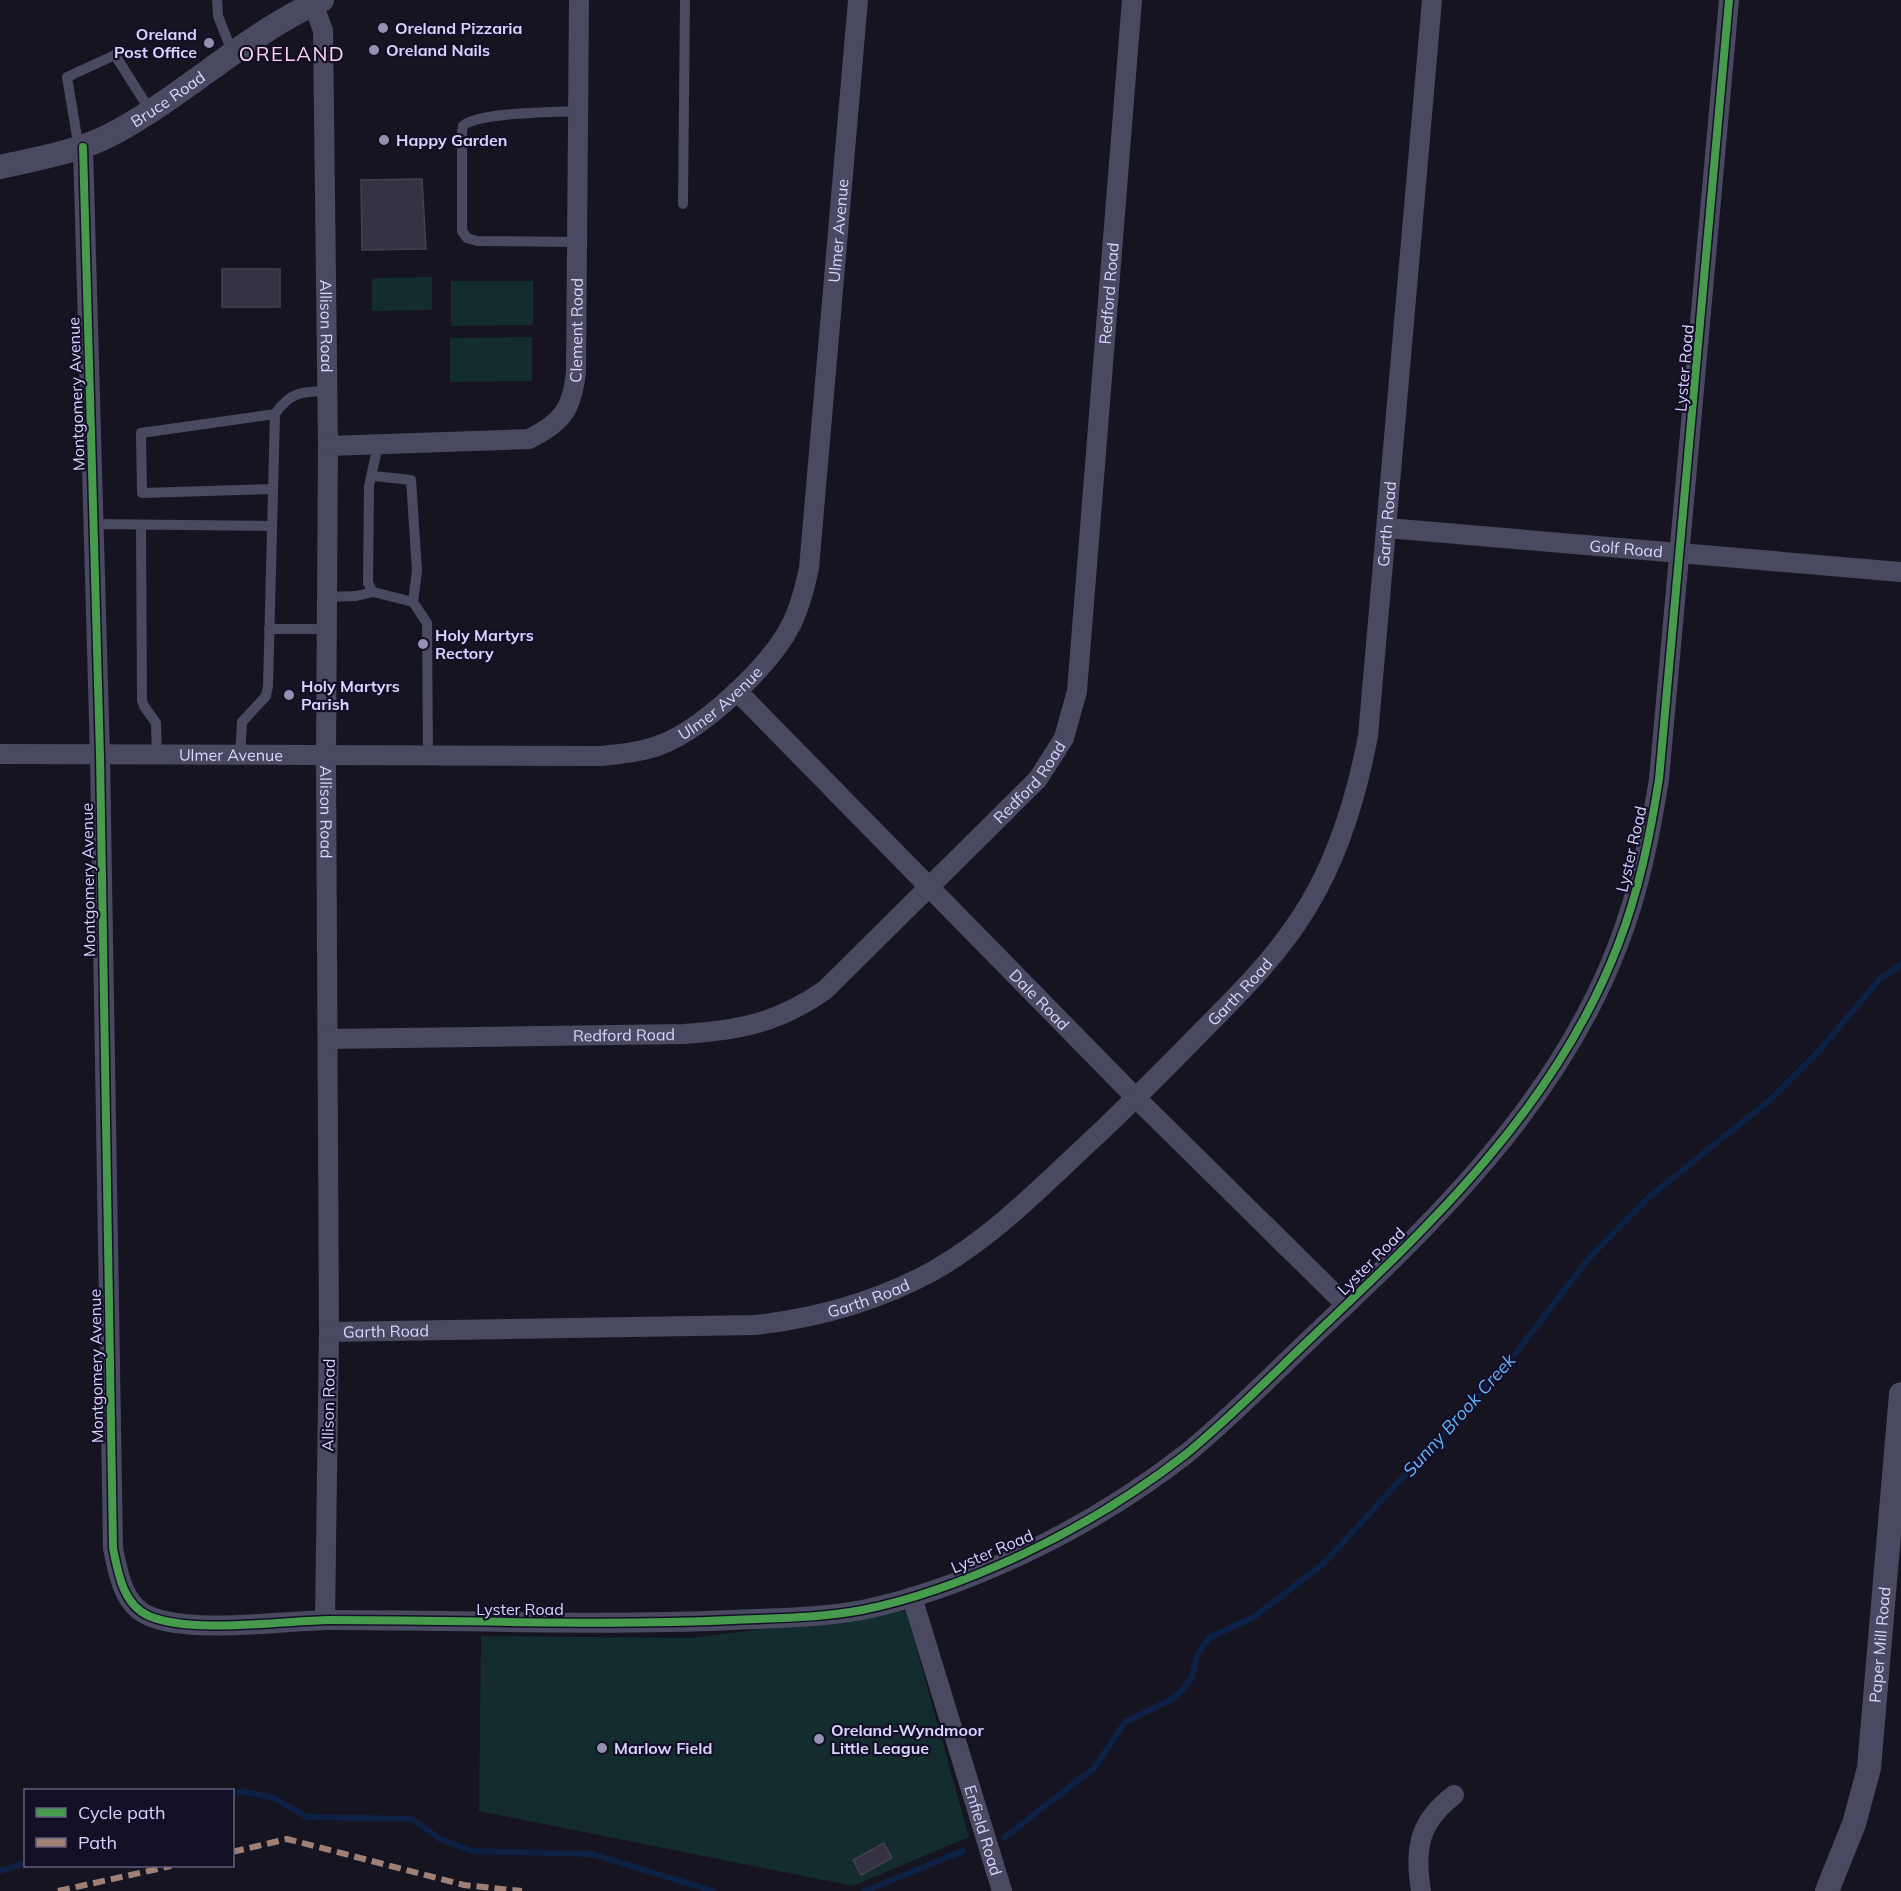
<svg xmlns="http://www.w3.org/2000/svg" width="1901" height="1891" font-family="Mulish,sans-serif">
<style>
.green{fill:#132c2d}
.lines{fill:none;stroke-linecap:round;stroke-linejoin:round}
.stream{stroke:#0d2144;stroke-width:6}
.building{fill:#343243;stroke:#433f54;stroke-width:1.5}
.service{stroke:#4a4962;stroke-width:10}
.minor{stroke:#4a4962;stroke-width:20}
.tertiary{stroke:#4a4962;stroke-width:24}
.quiet{stroke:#9e8076;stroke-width:6;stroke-dasharray:12 6;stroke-linecap:butt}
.cycleway-casing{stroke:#130f26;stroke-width:11}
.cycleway{stroke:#469c4c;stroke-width:8}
.poi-dot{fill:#9591b1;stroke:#130f26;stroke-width:2}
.labels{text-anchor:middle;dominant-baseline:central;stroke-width:4.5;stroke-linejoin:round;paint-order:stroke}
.poi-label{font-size:16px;font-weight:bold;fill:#d9d4ff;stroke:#130f26;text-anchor:start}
.street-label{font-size:16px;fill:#d9d4ff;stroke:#130f26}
.water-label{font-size:18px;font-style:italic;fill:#62b6ff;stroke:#130f26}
.quarter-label{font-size:20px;letter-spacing:1.5px;fill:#ffd6f0;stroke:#130f26}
</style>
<rect width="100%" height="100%" fill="#161421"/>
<path class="green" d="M432,277V310L372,311V278Z
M451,281H533V325L451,326Z
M532,337V381L450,382V338Z
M906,1611L969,1837L853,1886L479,1811L481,1636L691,1638Z"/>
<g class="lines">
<path class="stream" d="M232,1794L241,1791L274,1798L307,1817L412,1819L440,1839L472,1851L592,1854L713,1891
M1004,1838L1095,1767L1125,1722L1176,1697L1192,1678L1197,1655L1209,1638L1254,1617L1324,1563L1509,1362L1589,1258L1649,1197L1770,1100L1817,1053L1880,979L1901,964
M0,1871L26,1863
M865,1891L963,1851"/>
</g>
<path class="building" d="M422,179L426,249L362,250L361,180Z
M222,269H280V307H222Z
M884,1843L892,1858L861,1875L853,1860Z"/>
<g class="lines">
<path class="service" d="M217,0L218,16L233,54
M79,149L67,77L115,55L151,112
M683,204L685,0
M577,242L477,241L467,238L462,231V132L463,126C476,112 556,112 578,111
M378,445L369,486L368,583L373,592L413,602L427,623L428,757
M374,476L411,480L417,571L413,602
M273,489L142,493L141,433L275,414
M93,524L272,526
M141,525L142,700L144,706L156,723L157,757
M327,597L356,596L373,592
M269,629H327
M240,757L242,722L266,696L268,686L275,414C290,392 303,391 328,391"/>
<g class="minor">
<path id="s1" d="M313,4L323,30L328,446L326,757L329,1332L325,1620"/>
<path d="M83,147L100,756L113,1548C118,1573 123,1605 149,1616C190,1634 282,1621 329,1620C463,1620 598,1626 732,1620C775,1618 819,1618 862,1610C917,1599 972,1578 1023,1554C1080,1527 1136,1493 1186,1454C1230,1418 1270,1377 1311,1338C1433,1223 1557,1105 1618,945C1639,891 1650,836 1659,779L1729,0"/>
<path id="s2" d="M328,446L529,439C563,422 572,409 576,372L579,0"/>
<path id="s3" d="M1387,528L1901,572"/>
<path id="s4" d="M737,691L1136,1098L1346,1305"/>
<path id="s5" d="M0,754L601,756C621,754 641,752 660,745C703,729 770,666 791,625C800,607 805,587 809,568L858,0"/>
<path id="s6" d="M328,1039L684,1034C740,1030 778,1023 825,990L1038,779L1064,738L1077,691L1132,0"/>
<path id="s7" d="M329,1332L756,1325C817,1318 878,1301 933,1271C995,1236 1044,1184 1096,1136C1133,1101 1168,1066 1203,1030C1242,991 1279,954 1308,906C1339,855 1357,794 1368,736L1432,0"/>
<path id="s8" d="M912,1597L1002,1891"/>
<path d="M1421,1891C1414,1848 1419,1822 1454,1795"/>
</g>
<g class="tertiary">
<path id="s9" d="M0,167C39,158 79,152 114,133C187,94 246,34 322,0"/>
<path id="s10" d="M1827,1891L1854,1824L1869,1768L1901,1394"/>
</g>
<path class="quiet" d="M232,1852L287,1839L464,1885L522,1891
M58,1891L171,1866"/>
<defs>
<path id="cycleway" d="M83,147L100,756L113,1548C118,1573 123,1605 149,1616C190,1634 282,1621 329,1620C463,1620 598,1626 732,1620C775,1618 819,1618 862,1610C917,1599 972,1578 1023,1554C1080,1527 1136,1493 1186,1454C1230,1418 1270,1377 1311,1338C1433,1223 1557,1105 1618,945C1639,891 1650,836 1659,779L1729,0"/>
</defs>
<use href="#cycleway" class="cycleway-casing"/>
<use href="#cycleway" class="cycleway"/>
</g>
<g class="poi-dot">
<circle cx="383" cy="28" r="6"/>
<circle cx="209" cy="43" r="6"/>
<circle cx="374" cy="50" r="6"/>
<circle cx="384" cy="140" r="6"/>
<circle cx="423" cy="644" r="6"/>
<circle cx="289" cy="695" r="6"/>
<circle cx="819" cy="1739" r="6"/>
<circle cx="602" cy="1748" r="6"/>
</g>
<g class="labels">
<g class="poi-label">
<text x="395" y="28">Oreland Pizzaria</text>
<text x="197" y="34" text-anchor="end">Oreland<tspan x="197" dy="18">Post Office</tspan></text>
<text x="386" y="50">Oreland Nails</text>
<text x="396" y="140">Happy Garden</text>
<text x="435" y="635">Holy Martyrs<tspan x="435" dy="18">Rectory</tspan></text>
<text x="301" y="686">Holy Martyrs<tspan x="301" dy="18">Parish</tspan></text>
<text x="831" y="1730">Oreland-Wyndmoor<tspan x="831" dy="18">Little League</tspan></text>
<text x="614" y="1748">Marlow Field</text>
</g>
<g class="street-label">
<text stroke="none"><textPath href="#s9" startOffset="183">Bruce Road</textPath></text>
<text stroke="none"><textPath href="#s5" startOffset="1240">Ulmer Avenue</textPath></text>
<text stroke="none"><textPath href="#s6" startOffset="1302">Redford Road</textPath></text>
<text stroke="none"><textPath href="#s1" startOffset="324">Allison Road</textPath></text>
<text stroke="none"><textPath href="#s2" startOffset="330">Clement Road</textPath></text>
<text transform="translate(1684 368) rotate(-85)">Lyster Road</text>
<text transform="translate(76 394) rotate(-92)">Montgomery Avenue</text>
<text stroke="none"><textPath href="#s7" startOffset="1533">Garth Road</textPath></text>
<text stroke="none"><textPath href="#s3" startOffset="240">Golf Road</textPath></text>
<text stroke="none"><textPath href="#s5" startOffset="735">Ulmer Avenue</textPath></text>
<text stroke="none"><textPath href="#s5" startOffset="231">Ulmer Avenue</textPath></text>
<text stroke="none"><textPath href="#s6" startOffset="798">Redford Road</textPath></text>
<text stroke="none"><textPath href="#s1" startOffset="810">Allison Road</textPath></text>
<text transform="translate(1631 849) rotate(-77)">Lyster Road</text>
<text transform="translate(88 880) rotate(-91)">Montgomery Avenue</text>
<text stroke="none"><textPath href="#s7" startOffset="1029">Garth Road</textPath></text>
<text stroke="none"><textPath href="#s4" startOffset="432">Dale Road</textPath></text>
<text stroke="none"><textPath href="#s6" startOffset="296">Redford Road</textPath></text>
<text transform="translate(1371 1261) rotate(-45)">Lyster Road</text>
<text stroke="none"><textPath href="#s7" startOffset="543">Garth Road</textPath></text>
<text stroke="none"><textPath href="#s7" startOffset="57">Garth Road</textPath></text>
<text transform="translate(96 1366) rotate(-91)">Montgomery Avenue</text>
<text transform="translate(328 1405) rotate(-89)">Allison Road</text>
<text transform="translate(992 1551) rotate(-23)">Lyster Road</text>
<text x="520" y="1609">Lyster Road</text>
<text stroke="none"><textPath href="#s10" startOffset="254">Paper Mill Road</textPath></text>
<text stroke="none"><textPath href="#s8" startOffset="244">Enfield Road</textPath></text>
</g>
<g class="water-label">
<text transform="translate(1459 1415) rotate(-48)">Sunny Brook Creek</text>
</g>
<g class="quarter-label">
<text x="292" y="53">ORELAND</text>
</g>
</g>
<rect x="24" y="1789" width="210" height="78" fill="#130f26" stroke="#625e7d" stroke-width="1.5"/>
<rect x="36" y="1808" width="30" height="9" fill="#469c4c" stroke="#625e7d" stroke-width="1.5"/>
<text x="78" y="1819" font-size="18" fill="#d9d4ff">Cycle path</text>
<rect x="36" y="1838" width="30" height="9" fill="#9e8076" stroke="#625e7d" stroke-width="1.5"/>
<text x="78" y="1849" font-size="18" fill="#d9d4ff">Path</text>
</svg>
